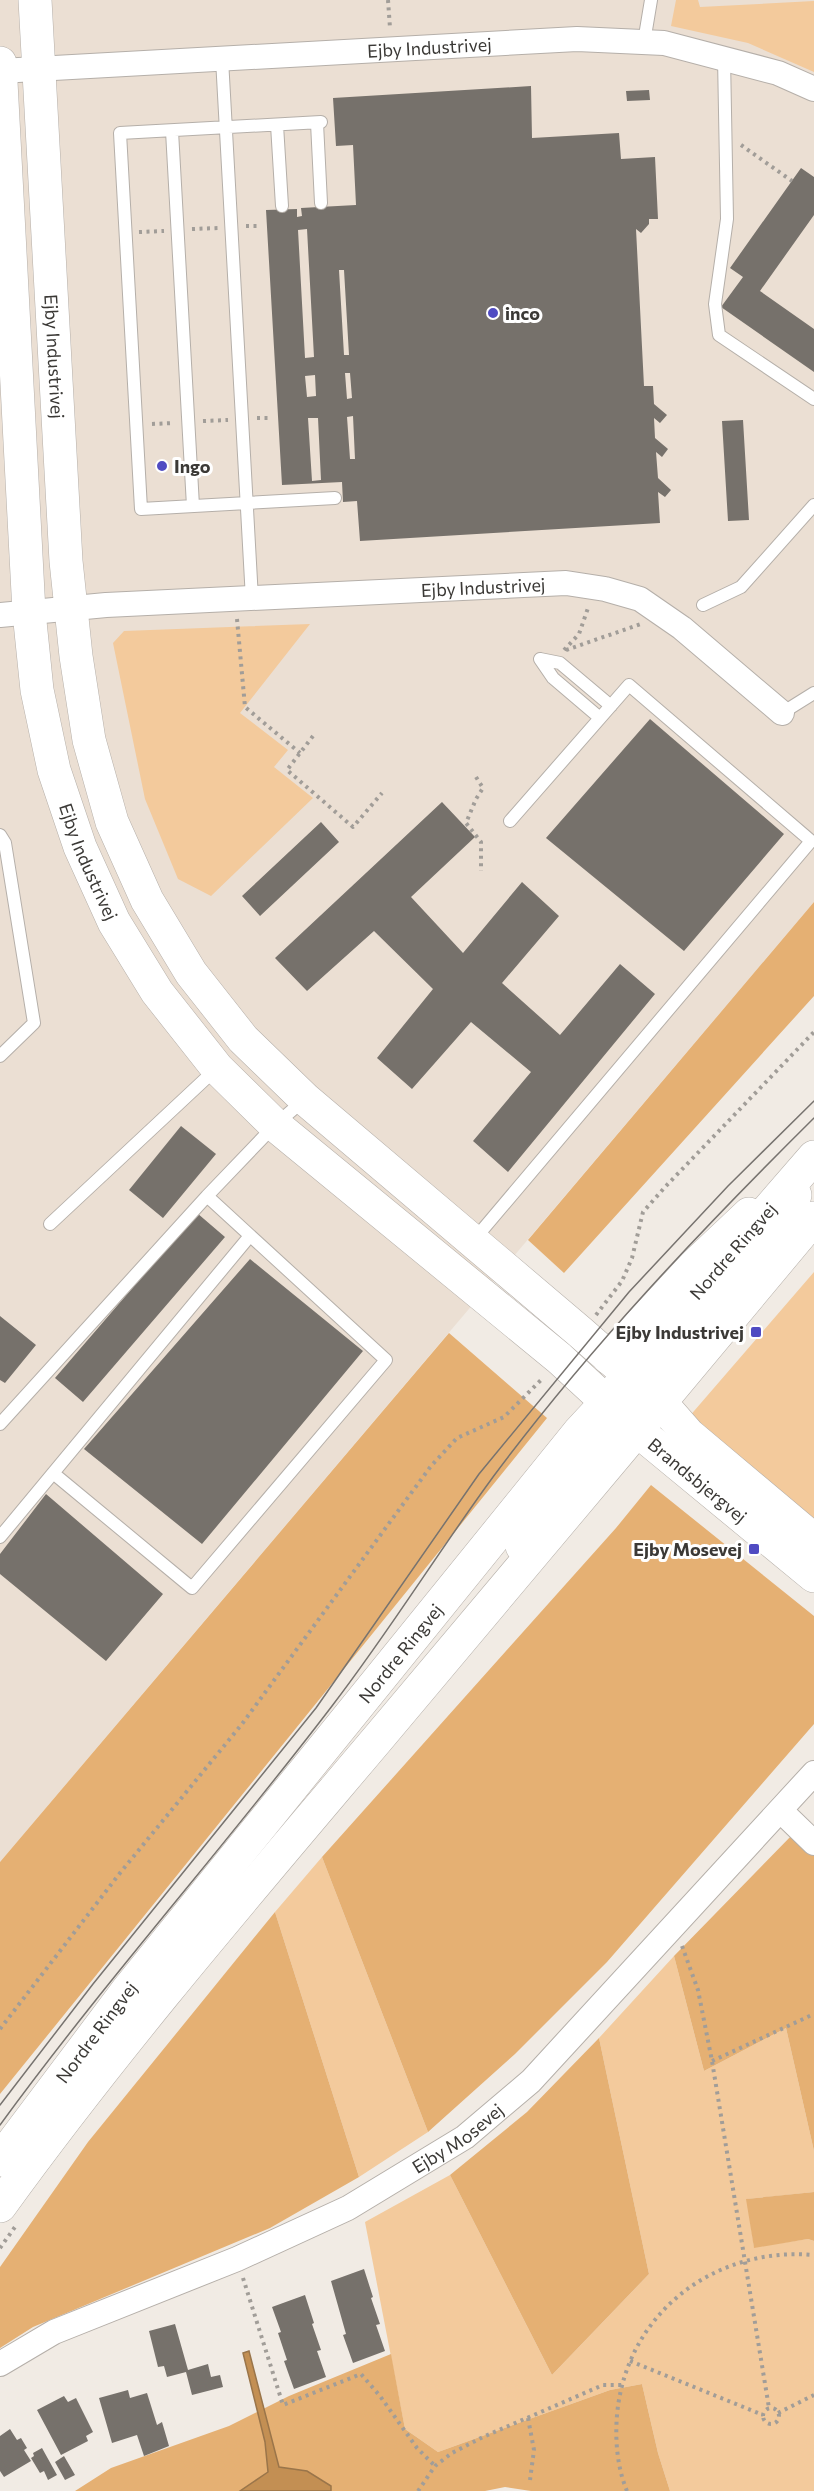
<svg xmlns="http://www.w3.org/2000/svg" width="814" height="2491" font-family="Commissioner,sans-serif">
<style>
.built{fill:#ebdfd3}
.green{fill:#f3ca9c}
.forest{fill:#e5b073}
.water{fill:#c38f53;stroke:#9a754a;stroke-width:1.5}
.building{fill:#76716b;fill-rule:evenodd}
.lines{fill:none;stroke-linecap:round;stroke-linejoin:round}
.lane-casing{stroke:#b5afa9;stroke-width:14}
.street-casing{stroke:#b5afa9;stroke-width:26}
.secondary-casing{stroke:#b5afa9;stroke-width:34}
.primary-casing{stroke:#b5afa9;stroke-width:34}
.path{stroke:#a19d98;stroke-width:4;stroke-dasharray:3 4.5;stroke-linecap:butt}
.lane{stroke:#fff;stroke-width:12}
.street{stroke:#fff;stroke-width:24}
.secondary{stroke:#fff;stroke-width:33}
.primary{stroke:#fff;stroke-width:33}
.tram{stroke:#77736f;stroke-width:1.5}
.poi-dot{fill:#504bc2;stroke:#fff;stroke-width:2}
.labels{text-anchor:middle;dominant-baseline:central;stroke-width:6;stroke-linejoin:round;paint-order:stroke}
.street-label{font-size:18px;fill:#3b3936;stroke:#fff}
.poi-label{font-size:18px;font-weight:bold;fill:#3b3936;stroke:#fff;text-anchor:start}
</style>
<rect width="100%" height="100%" fill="#f1ebe4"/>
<path class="built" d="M0,0H814V902L0,1862Z"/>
<path class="green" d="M676,0H698L700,7L814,1V72L748,43L671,26Z
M310,624L240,713L288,750L274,767L313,798L211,896L178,879L145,799L113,643L124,631Z
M814,1272V1521L688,1418Z
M322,1857L428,2132L359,2177L275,1912Z
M674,1956L704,2071L786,2028L814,2151V2192L747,2199L754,2247L808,2239L814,2241V2491H670L658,2453L642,2384L610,2390L438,2452L405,2429L365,2222L450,2175L552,2375L649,2274L599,2038Z"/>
<path class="forest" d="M814,902V996L564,1273L528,1240Z
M449,1333L547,1418L0,2094V1862Z
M651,1485L814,1616V1724L607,1962L515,2054L428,2132L322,1857L616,1528Z
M793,1834L814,1854V2151L786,2028L704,2071L674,1956Z
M275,1912L359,2177L270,2228L33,2327L0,2348V2267L88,2142Z
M599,2038L649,2274L552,2375L450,2175L527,2112Z
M814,2192V2241L808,2239L754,2248L746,2199Z
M391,2354L405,2429L438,2452L610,2390L642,2384L658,2453L670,2491H531L505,2487L485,2491H75L111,2468L229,2426L289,2396Z"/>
<path class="water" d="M249,2351L279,2467L307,2471L331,2486V2491H240L268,2472L265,2442L243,2353Z"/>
<path class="building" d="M531,86L532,138L619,133L621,159L655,157L658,219H649V224L641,233L636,229L644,386H653L654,404L667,415L660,423L654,418L655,438L668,449L662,457L656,452L658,478L671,490L665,497L658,492L660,523L360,541L357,501L343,502L342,482L282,485L266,210L297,209V217L302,216L301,208L356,205L353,145L336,146L333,98ZM307,229L314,357L305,358L298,230ZM339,270H344L349,355H344ZM345,373H350L352,398L347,399ZM315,375L316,396L307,397L305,376ZM353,416L355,459H350L347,417ZM308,418H318L321,480L312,481Z
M649,90L650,100L627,101L626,91Z
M801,168L814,177V215L760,291L814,329V372L721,307L743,277L730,268Z
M743,420L749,520L728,521L722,421Z
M650,719L784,834L684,951L546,838Z
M442,802L475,837L411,897L463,953L522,882L559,916L502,983L560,1035L620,964L655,994L508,1172L473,1141L531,1072L471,1022L412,1089L377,1058L433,989L374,931L307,991L275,958Z
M321,822L339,842L260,916L242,896Z
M181,1126L216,1154L163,1218L129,1190Z
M197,1213L225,1237L83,1402L55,1378Z
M250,1259L363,1351L202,1544L84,1449Z
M0,1316L36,1345L5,1383L0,1380Z
M46,1494L163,1594L106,1661L0,1574V1554Z
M364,2269L373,2297L371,2298L380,2324L376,2325L385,2351L353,2363L343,2335L346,2334L331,2281Z
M305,2295L314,2323L312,2324L321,2350L317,2351L326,2377L294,2389L284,2361L287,2360L278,2333L281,2332L272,2307Z
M175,2324L188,2370L208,2364L211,2377L220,2375L223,2387L192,2395L186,2372L167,2377L164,2366L158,2367L149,2331Z
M128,2390L130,2398L147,2393L157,2425L162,2422L169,2446L144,2456L137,2435L112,2443L99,2398Z
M64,2396L68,2402L76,2398L93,2432L86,2436L88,2441L61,2455L37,2410Z
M10,2429L17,2440L21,2438L27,2448L24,2450L31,2461L4,2477L0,2471V2436Z
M42,2448L57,2475L48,2480L44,2471L40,2473L31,2458L34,2456L33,2453Z
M64,2456L75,2475L65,2480L55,2462Z"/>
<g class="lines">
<defs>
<path id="lane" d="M644,42L651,0
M724,58L727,219L715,304L719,335L814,399
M222,59L252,599
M321,122L120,133L141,509L335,498
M317,123L321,203
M277,125L282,206
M172,131L193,506
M703,605L741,587L814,505
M540,659L560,663L611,706
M540,659L553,678L600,718
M782,713L814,693
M0,835L5,843L34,1023L0,1056
M50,1224L216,1069
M473,1241L811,841L629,685L510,821
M0,1424L207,1196L275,1125L304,1100
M53,1473L192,1588L386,1360L207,1196
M0,1537L249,1237"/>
<g id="street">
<path id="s1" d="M0,71L577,39L664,43L778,73L814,89"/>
<path id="s2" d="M0,615L106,605L566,583L605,589L640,599L682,628L782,713"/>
<path d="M781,1811L814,1843"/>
<path id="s3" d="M0,2364L54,2332L237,2259L348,2208L465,2137L531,2081L814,1773"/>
</g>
<g id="secondary">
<path id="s4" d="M35,0L66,561L76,656L89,740L112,822L147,900L191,973L243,1039L305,1099L580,1332L661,1403L689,1435L814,1540"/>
<path id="s5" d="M0,63L29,612L37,690L54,770L80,847L114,922L157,992L217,1068L275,1125L559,1358L638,1431L814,1576"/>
<path d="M609,1358L695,1265L749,1214"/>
<path d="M637,1408L644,1388C697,1327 753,1265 795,1195"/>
<path d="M522,1546L618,1413L624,1393"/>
</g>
<g id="primary">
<path id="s6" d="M0,2160L127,1991L580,1431L607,1402L652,1344L814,1157"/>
<path d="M0,2206C118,2043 250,1890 380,1736C525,1564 670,1391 814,1218"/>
</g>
</defs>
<use href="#lane" class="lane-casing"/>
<use href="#street" class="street-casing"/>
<use href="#secondary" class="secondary-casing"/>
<use href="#primary" class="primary-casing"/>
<path class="path" d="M388,0L390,28
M741,145L792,181
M246,226H257
M192,229L218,228
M139,232L164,231
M257,418H270
M203,421L228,420
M152,424L174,423
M237,619L245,707L300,753
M564,650L579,634L588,608
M566,650L641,624
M313,736L287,770L353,827L382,793
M476,777L483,788L476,799L466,823L481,842V871
M596,1315L622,1281L632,1258L643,1212L666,1186L814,1032
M682,1946L698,1990L712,2061L769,2408
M0,2029L120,1873L242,1724L431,1466L457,1438L504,1417L543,1378
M712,2061L814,2014
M0,2248L15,2227
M243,2278L283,2405L361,2374L380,2396L417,2448L435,2466
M630,2361L763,2415
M763 2416a8 8 0 1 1 16 0a8 8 0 1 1-16 0Z
M778,2413L814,2395
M528,2418L534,2450L530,2480
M418,2491L435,2466L452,2453L483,2437L603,2385H622
M627,2491C617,2467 615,2440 617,2415C626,2313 715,2246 814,2255"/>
<use href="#lane" class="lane"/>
<use href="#street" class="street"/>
<use href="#secondary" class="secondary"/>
<use href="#primary" class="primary"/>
<path class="tram" d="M0,2105L93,1984L316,1708L479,1474L629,1292L728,1186L814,1101
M0,2125C105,1981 224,1848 332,1706C389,1632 438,1552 493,1477C589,1348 700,1231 814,1118"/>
</g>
<g class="poi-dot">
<circle cx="493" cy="313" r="6"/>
<circle cx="162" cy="466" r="6"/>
<rect x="750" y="1326" width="12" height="12" rx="3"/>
<rect x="748" y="1543" width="12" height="12" rx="3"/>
</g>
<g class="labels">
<g class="street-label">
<text stroke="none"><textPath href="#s1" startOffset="430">Ejby Industrivej</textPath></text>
<text stroke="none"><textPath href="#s4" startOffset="357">Ejby Industrivej</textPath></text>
<text stroke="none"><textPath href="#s2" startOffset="484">Ejby Industrivej</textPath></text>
<text stroke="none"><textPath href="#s5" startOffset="808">Ejby Industrivej</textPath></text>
<text stroke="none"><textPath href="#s6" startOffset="1168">Nordre Ringvej</textPath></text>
<text stroke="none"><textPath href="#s5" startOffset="1686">Brandsbjergvej</textPath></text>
<text stroke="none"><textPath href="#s6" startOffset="646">Nordre Ringvej</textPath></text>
<text stroke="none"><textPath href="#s6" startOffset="160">Nordre Ringvej</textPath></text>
<text stroke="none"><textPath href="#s3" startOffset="512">Ejby Mosevej</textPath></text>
</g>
<g class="poi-label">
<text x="505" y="313">inco</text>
<text x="174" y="466">Ingo</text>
<text x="744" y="1332" text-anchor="end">Ejby Industrivej</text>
<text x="742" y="1549" text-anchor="end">Ejby Mosevej</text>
</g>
</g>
</svg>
